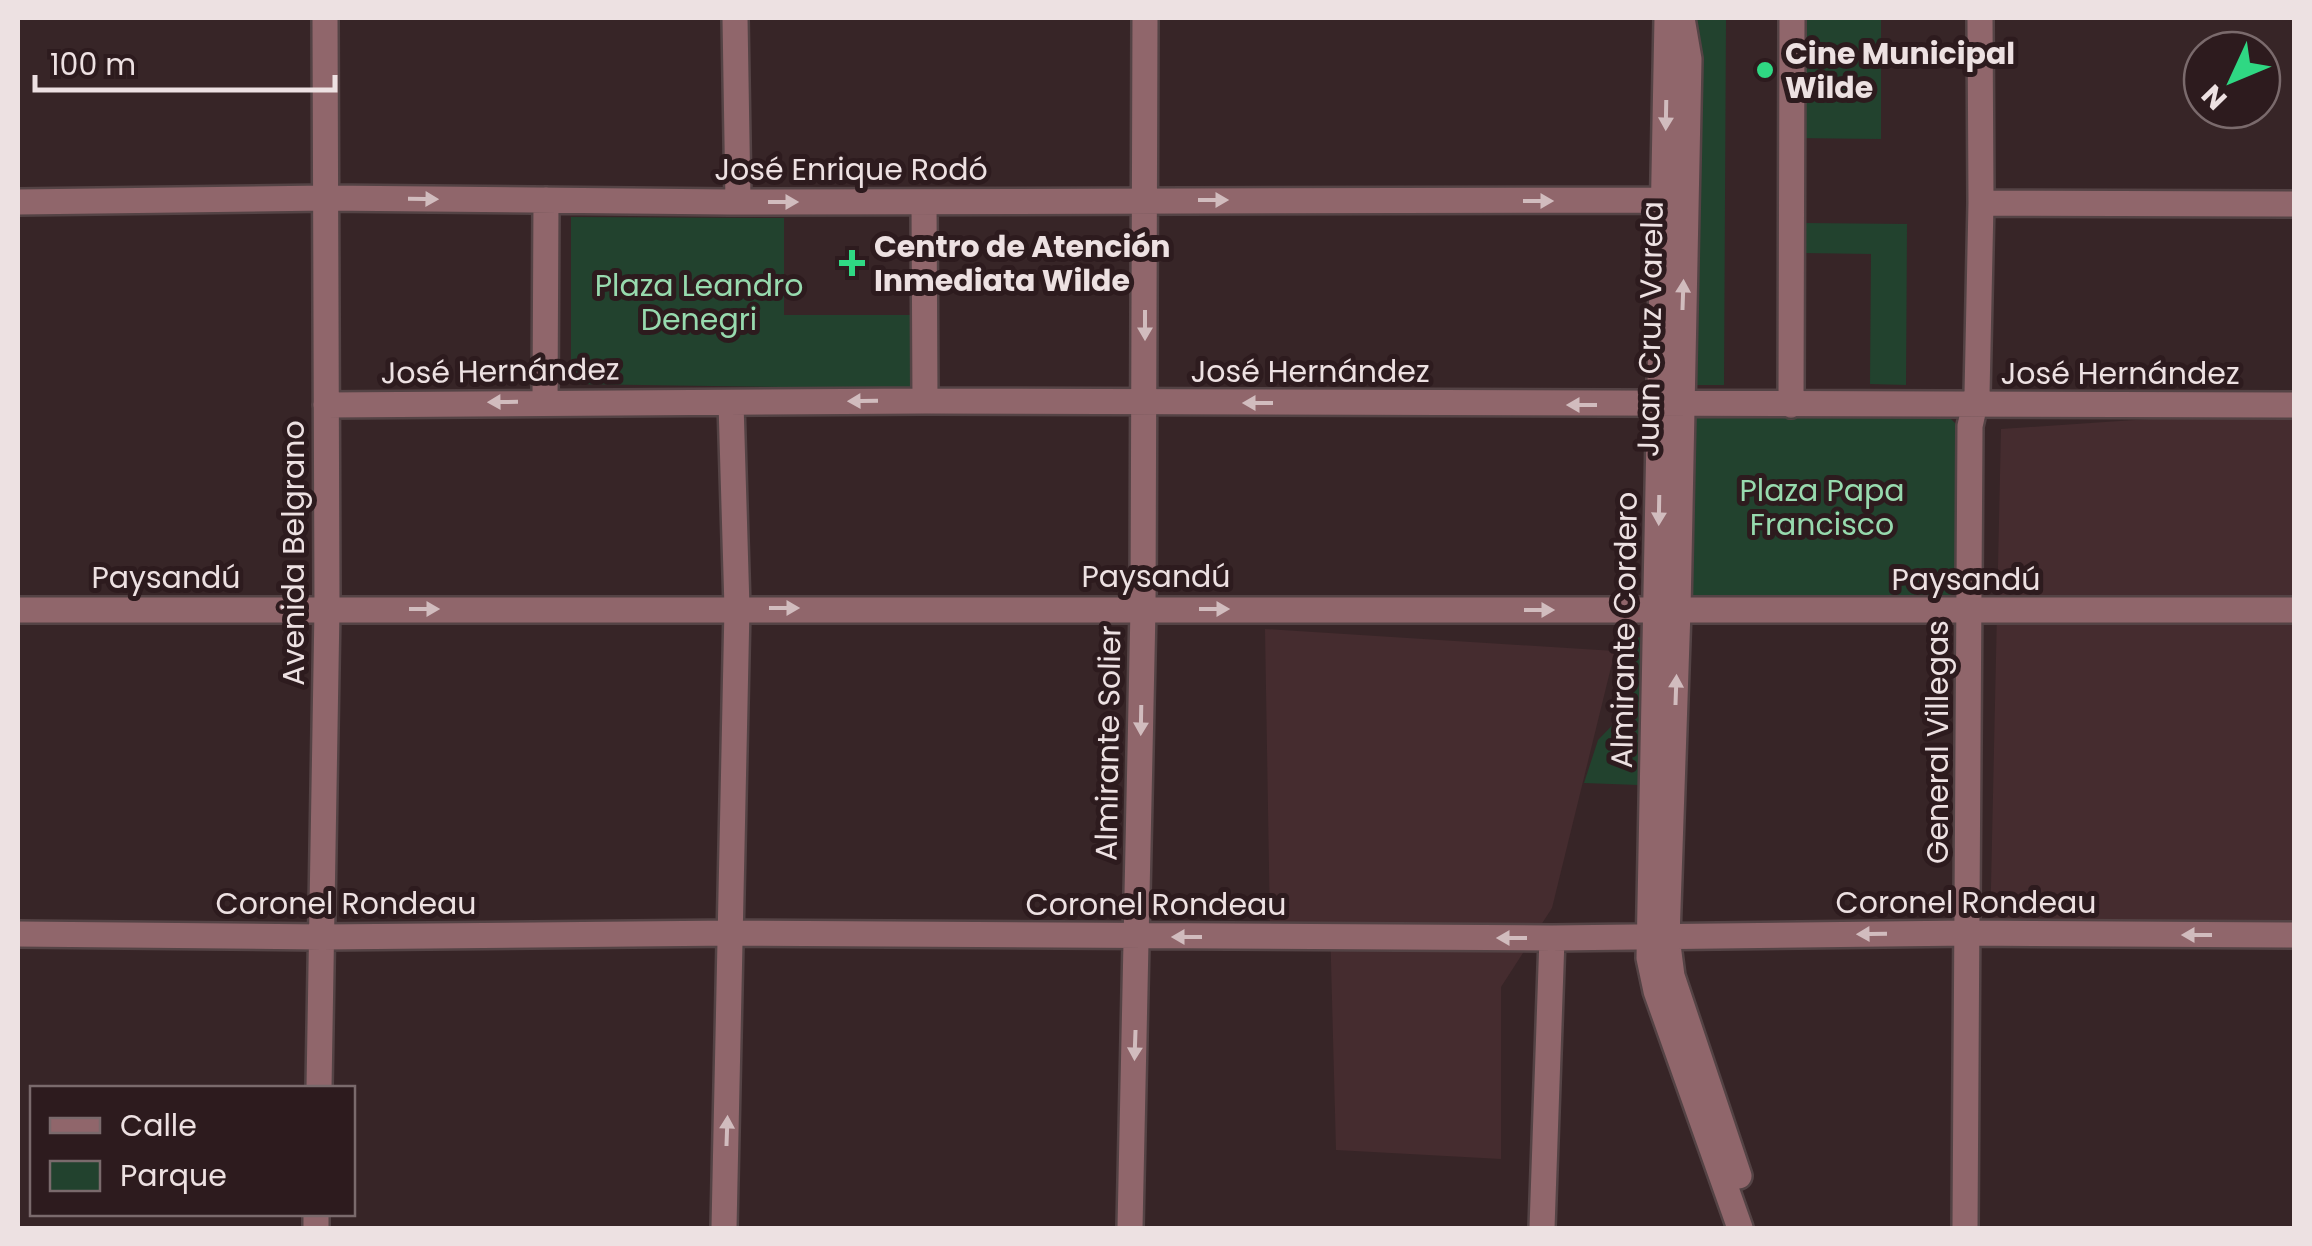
<svg xmlns="http://www.w3.org/2000/svg" width="2312" height="1246" font-family="Poppins,sans-serif">
<style>
.built{fill:#452c2f}
.green{fill:#22422e}
.lines{fill:none;stroke-linecap:round;stroke-linejoin:round}
.minor-casing{stroke:#544345;stroke-width:30}
.minor{stroke:#90666b;stroke-width:25}
.oneway{fill:#d1bcbe}
.poi-dot{fill:#2fd883;stroke:#2d1b1e;stroke-width:4}
.labels{text-anchor:middle;dominant-baseline:central;stroke-width:10;stroke-linejoin:round;paint-order:stroke}
.poi-label{font-size:30px;font-weight:bold;fill:#ede1e2;stroke:#2d1b1e;text-anchor:start}
.street-label{font-size:30px;fill:#ede1e2;stroke:#2d1b1e}
.park-label{font-size:30px;fill:#97daae;stroke:#2d1b1e}
</style>
<rect width="100%" height="100%" fill="#372527"/>
<path class="built" d="M2294,409V939L1990,932L2001,429Z
M1265,629L1615,651L1552,908L1501,987V1159L1336,1150L1330,924L1270,929Z"/>
<path class="green" d="M1694,18H1726L1724,385H1697Z
M1792,18H1881V139L1792,138Z
M571,217L784,218V315H915V389L571,384Z
M1804,223L1907,224L1906,385L1870,384L1871,254L1803,253Z
M1687,413L1948,416L1958,426L1957,590L1948,601L1696,599L1685,589Z
M1636,637L1644,638L1650,645L1638,785L1584,783L1598,740L1632,705Z"/>
<g class="lines">
<defs>
<path id="minor" d="M735,18L738,202
M1667,18L1649,958L1656,991L1740,1228
M1682,18L1689,59L1678,610L1667,937L1672,976L1739,1176
M18,202L326,198L730,202L1684,200
M924,202L925,401
M1981,203L2294,204
M545,402L546,200
M326,405L925,401L2294,405
M1791,405L1792,18
M18,610H2294
M18,934L322,937L733,933L1552,938L1969,933L2294,935
M319,1088L327,609L325,18
M316,1228V1214
M724,1228L737,608L731,403
M1130,1228L1143,609L1145,18
M1542,1228L1552,938
M1965,1228L1970,426L1977,395L1981,203L1980,18"/>
</defs>
<use href="#minor" class="minor-casing"/>
<use href="#minor" class="minor"/>
</g>
<defs><path id="oneway-solid" d="M-6-.8H1V-3.2L6.5 0L1 3.2V.8H-6Z" transform="scale(2.5)"/></defs>
<g class="oneway">
<use href="#oneway-solid" transform="translate(1666 115) rotate(91)"/>
<use href="#oneway-solid" transform="translate(423 199) rotate(1)"/>
<use href="#oneway-solid" transform="translate(1213 200)"/>
<use href="#oneway-solid" transform="translate(1538 201)"/>
<use href="#oneway-solid" transform="translate(783 202)"/>
<use href="#oneway-solid" transform="translate(1683 295) rotate(-88)"/>
<use href="#oneway-solid" transform="translate(1145 325) rotate(90)"/>
<use href="#oneway-solid" transform="translate(863 401) rotate(179)"/>
<use href="#oneway-solid" transform="translate(503 402) rotate(179)"/>
<use href="#oneway-solid" transform="translate(1258 403) rotate(-180)"/>
<use href="#oneway-solid" transform="translate(1582 405) rotate(-180)"/>
<use href="#oneway-solid" transform="translate(1659 510) rotate(91)"/>
<use href="#oneway-solid" transform="translate(784 608)"/>
<use href="#oneway-solid" transform="translate(424 609)"/>
<use href="#oneway-solid" transform="translate(1214 609)"/>
<use href="#oneway-solid" transform="translate(1539 610)"/>
<use href="#oneway-solid" transform="translate(1676 690) rotate(-88)"/>
<use href="#oneway-solid" transform="translate(1141 720) rotate(91)"/>
<use href="#oneway-solid" transform="translate(1872 934) rotate(179)"/>
<use href="#oneway-solid" transform="translate(2197 935) rotate(-180)"/>
<use href="#oneway-solid" transform="translate(1187 937) rotate(-180)"/>
<use href="#oneway-solid" transform="translate(1512 938) rotate(-180)"/>
<use href="#oneway-solid" transform="translate(1135 1045) rotate(92)"/>
<use href="#oneway-solid" transform="translate(727 1131) rotate(-88)"/>
</g>
<g class="poi-dot">
<circle cx="1765" cy="70" r="10"/>
<path d="M847 248h10v10h10v10h-10v10h-10v-10h-10v-10h10z"/>
</g>
<g class="labels">
<g class="poi-label">
<text x="1785" y="53">Cine Municipal<tspan x="1785" dy="34">Wilde</tspan></text>
<text x="874" y="246">Centro de Atención<tspan x="874" dy="34">Inmediata Wilde</tspan></text>
</g>
<g class="street-label">
<text x="851" y="169">José Enrique Rodó</text>
<text transform="translate(1650 329) rotate(-89)">Juan Cruz Varela</text>
<text transform="translate(500 371) rotate(-1)">José Hernández</text>
<text x="1310" y="371">José Hernández</text>
<text x="2120" y="373">José Hernández</text>
<text transform="translate(293 553) rotate(-90)">Avenida Belgrano</text>
<text x="1156" y="576">Paysandú</text>
<text x="166" y="577">Paysandú</text>
<text x="1966" y="579">Paysandú</text>
<text transform="translate(1624 630) rotate(-89)">Almirante Cordero</text>
<text transform="translate(1937 742) rotate(-90)">General Villegas</text>
<text transform="translate(1108 743) rotate(-89)">Almirante Solier</text>
<text x="1966" y="902">Coronel Rondeau</text>
<text x="346" y="903">Coronel Rondeau</text>
<text x="1156" y="904">Coronel Rondeau</text>
</g>
<g class="park-label">
<text x="699" y="285">Plaza Leandro<tspan x="699" dy="34">Denegri</tspan></text>
<text x="1822" y="490">Plaza Papa<tspan x="1822" dy="34">Francisco</tspan></text>
</g>
</g>
<rect width="2312" height="1246" fill="none" stroke="#ede1e2" stroke-width="40"/>
<rect x="30" y="1086" width="325" height="130" fill="#2d1b1e" stroke="#7a6a6c" stroke-width="2.5"/>
<rect x="50" y="1118" width="50" height="15" fill="#90666b" stroke="#7a6a6c" stroke-width="2.5"/>
<text x="120" y="1136" font-size="30" fill="#ede1e2">Calle</text>
<rect x="50" y="1161" width="50" height="30" fill="#22422e" stroke="#7a6a6c" stroke-width="2.5"/>
<text x="120" y="1186" font-size="30" fill="#ede1e2">Parque</text>
<g transform="translate(2232 80) rotate(226)"><circle r="48" fill="#2d1b1e" stroke="#7a6a6c" stroke-width="2.5"/>
<path d="M0-8L18 38L0 25L-18 38Z" fill="#2fd883"/>
<text y="-15" font-size="28" font-weight="bold" text-anchor="middle" fill="#ede1e2">N</text>
</g>
<path d="M35 75v15h300v-15" fill="none" stroke="#ede1e2" stroke-width="5"/>
<text x="50" y="75" font-size="30" fill="#ede1e2" stroke="#2d1b1e" stroke-width="8" paint-order="stroke">100 m</text>
</svg>
